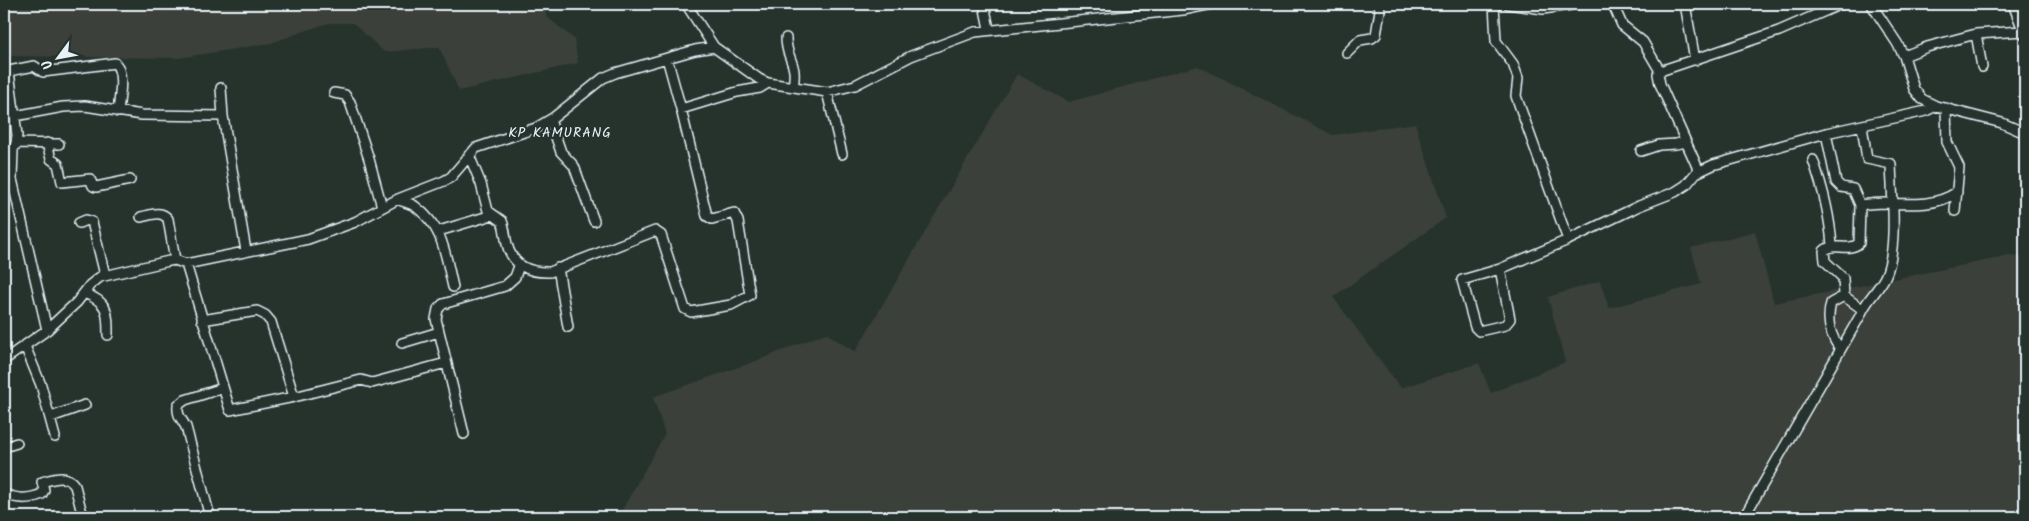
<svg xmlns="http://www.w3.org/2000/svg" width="2029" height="521" font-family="Kalam,sans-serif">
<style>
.built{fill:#3a3f3a}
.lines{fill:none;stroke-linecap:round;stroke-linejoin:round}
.minor-casing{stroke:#e8f1f8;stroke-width:12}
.minor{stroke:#26332d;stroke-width:9}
.labels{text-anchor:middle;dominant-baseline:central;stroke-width:4.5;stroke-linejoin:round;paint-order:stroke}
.neighbourhood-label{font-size:14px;letter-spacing:1px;fill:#e8f1f8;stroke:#26332d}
</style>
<rect width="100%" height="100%" fill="#26332d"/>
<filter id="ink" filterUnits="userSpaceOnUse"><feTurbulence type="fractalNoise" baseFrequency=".02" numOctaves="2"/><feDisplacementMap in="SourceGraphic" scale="10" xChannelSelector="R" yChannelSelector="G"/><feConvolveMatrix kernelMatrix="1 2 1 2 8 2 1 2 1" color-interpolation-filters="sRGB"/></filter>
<g filter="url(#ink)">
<path class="built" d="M4,4H547L546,16L574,39L578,63L459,91L439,47L384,52L353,23H328L271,43L179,58L4,56Z
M1198,66L1333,135L1415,123L1446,218L1333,297L1401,388L1479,363L1491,393L1565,362L1548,297L1600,281L1609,308L1701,284L1691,248L1755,231L1774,303L2009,256L2025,257V517H618L665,434L653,397L756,361L826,333L855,352L1017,74L1069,102Z"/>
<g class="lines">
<defs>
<path id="minor" d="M686,4L714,47
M984,4L989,29
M1494,4L1496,41L1513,64L1518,78L1516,96L1568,240
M1508,4L1543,9L1578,4
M1685,4L1695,60
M1871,4L1897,43L1904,56L1914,89L1922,99L1936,106L2002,123L2025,133
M2013,4L2025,35
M1615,9L1622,25L1643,42L1660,71
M1976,34L2023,31
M786,38C786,60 798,61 793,87
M1347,53L1360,40L1372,38L1376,35L1380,10L1379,4
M1904,56L1927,47L1976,34L1982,67
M221,88L223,116
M827,92L842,154
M334,93L345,95L350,102L369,159L382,207
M1946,108L1947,142L1959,167L1955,211
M681,109L737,92L760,88L768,83
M15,116L63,107L85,106L142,115L223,116L246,251
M550,120L561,152L574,166L594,221
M1826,133L1836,182L1841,187L1853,189L1860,205L1859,243C1848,253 1834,241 1824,251L1825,261L1843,278L1844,296
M16,143L59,144
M47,143L51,159L58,164L62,182L90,179L93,186L96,187L130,180
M1641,151L1659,145L1676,144L1685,142
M469,155L481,184L488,211L502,221C505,228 505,236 507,244C512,265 529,273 550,272L655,231L661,235L685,309L691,312L731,305L750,295L738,221L734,213L712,219L707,216L681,109L667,58
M1813,160C1823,188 1830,216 1832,246
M1699,171L1660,84L1658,74L1660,71L1779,31L1841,4
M398,199C404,203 410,202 416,207C444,228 445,254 453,287
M1860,205C1868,204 1876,203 1884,203C1908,204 1936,207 1957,192
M141,217C151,215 161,210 168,219L175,260
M79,223L86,220L92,222L105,275
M439,231L492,215
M186,264L230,410L294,397L361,380L372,383L446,363
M558,268L568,327
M1500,269L1462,280L1475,327L1479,331L1505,325L1510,319L1500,269L1568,240L1639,206L1675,192L1686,185L1696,173L1713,165L1826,133L1926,111L1936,106
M84,293C108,302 108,311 108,335
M202,320L257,311L265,315L271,322L294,397
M47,330L12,179L13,150L16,143L17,135L9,71L34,66L43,72L115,63C125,73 119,99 118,112
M402,343L439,332
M25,346L41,385L55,437
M1840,349C1830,335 1826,321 1831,303L1844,296L1862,309
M4,360L47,330L77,302L90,285L100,277L169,261L175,260L186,264L308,239L355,222L398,199L444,181L451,177L476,148L536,128L553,118L603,78L615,73L695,50L714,47L759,79L768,83L827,92L855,85L911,56L975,32L1183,10L1212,4
M51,417L85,405
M464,434L436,319L438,309L443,304L505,286L515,277L519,266
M4,447L17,443
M4,494C17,499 28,500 42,494L44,490L42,482C53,479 67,473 75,486L83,517
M210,517L186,427C181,418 177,416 178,405L185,400L223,388
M1744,517L1860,316C1865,301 1878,291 1885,277C1898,250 1892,194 1891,164L1867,159L1862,126"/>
</defs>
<use href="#minor" class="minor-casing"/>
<use href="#minor" class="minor"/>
</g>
</g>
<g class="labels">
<g class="neighbourhood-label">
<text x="560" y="133">KP KAMURANG</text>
</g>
</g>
<rect width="2029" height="521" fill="none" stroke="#26332d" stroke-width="20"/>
<rect x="10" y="10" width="2009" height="501" fill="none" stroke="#e8f1f8" stroke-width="2" filter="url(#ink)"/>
<g transform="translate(58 58) rotate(238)" stroke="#26332d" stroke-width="4" paint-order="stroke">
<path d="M0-4L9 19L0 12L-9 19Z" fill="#e8f1f8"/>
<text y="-8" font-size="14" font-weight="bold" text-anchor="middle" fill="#e8f1f8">U</text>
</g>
</svg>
